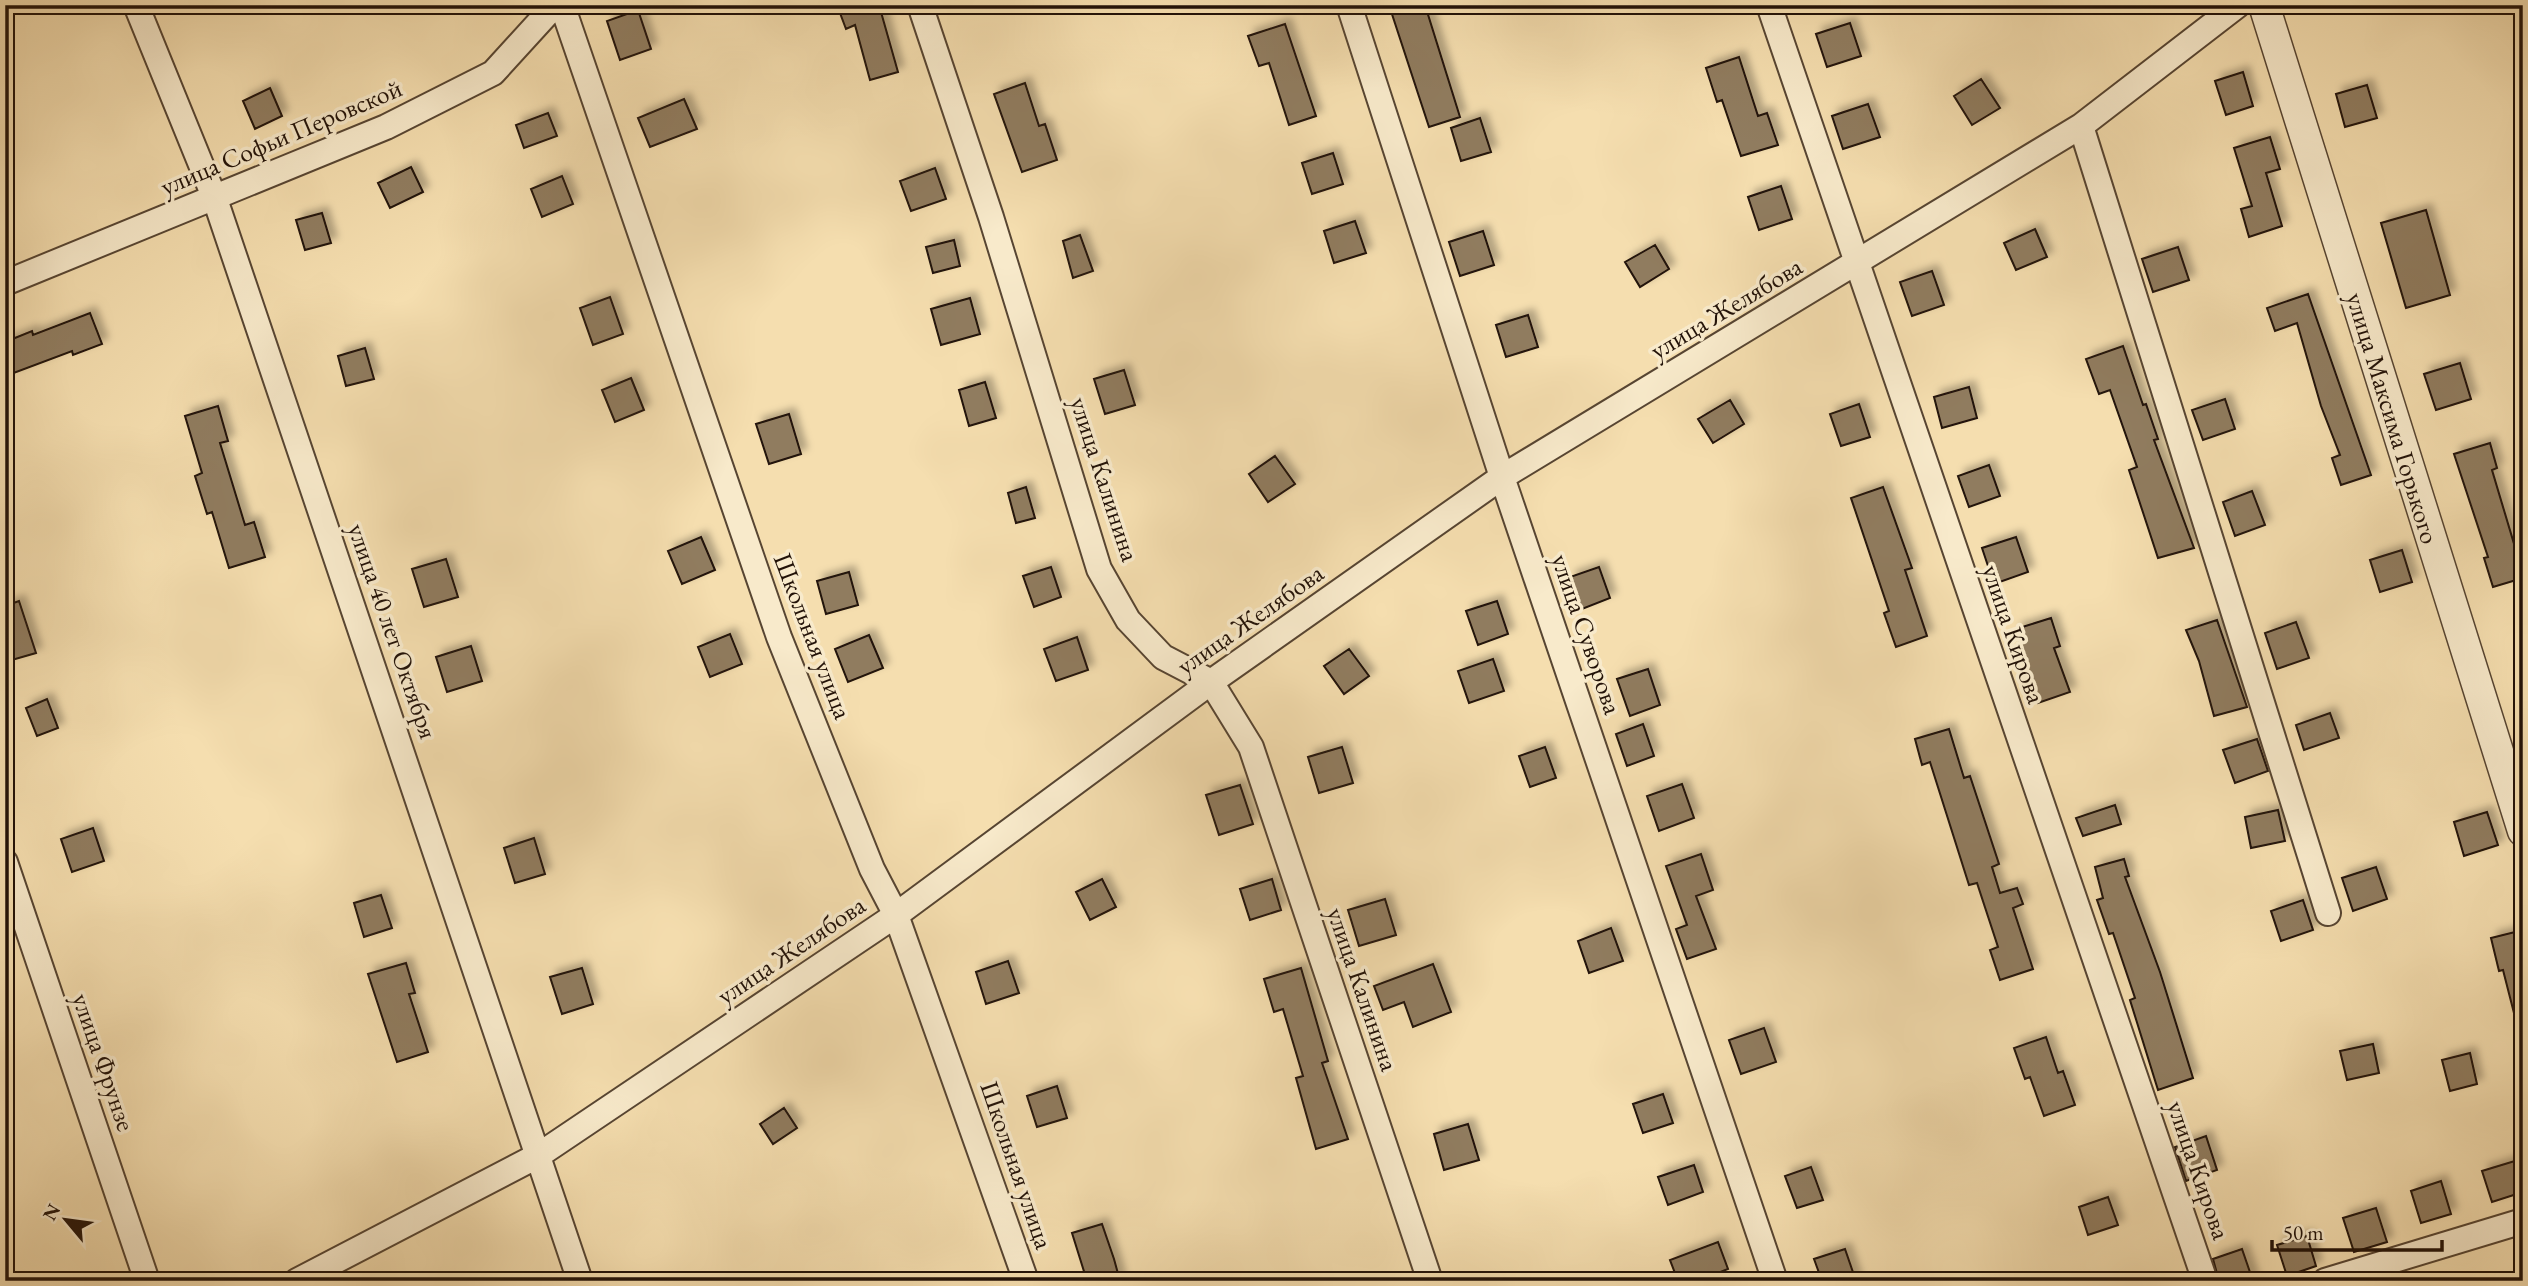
<svg xmlns="http://www.w3.org/2000/svg" width="2528" height="1286" font-family="'EB Garamond',serif">
<style>
.building{fill:#907c5f;stroke:#221208;stroke-width:2;filter:url(#shadow)}
.lines{fill:none;stroke-linecap:round;stroke-linejoin:round}
.minor-casing{stroke:#574532;stroke-width:28}
.tertiary-casing{stroke:#574532;stroke-width:33}
.minor{stroke:#f8eacb;stroke-width:24}
.tertiary{stroke:#f8eacb;stroke-width:30}
.labels{text-anchor:middle;dominant-baseline:central;stroke-width:7;stroke-linejoin:round;paint-order:stroke}
.street-label{font-size:26px;fill:#221208;stroke:#f8eacb}
</style>
<defs>
<filter id="shadow"><feDropShadow dx="6" dy="-6" stdDeviation="3.5" flood-color="#0004"/></filter>
</defs>
<rect width="100%" height="100%" fill="#f5deaf"/>
<filter id="stains"><feTurbulence type="fractalNoise" baseFrequency=".00286" numOctaves="4"/><feColorMatrix values="0 0 0 0 .2 0 0 0 0 .09 0 0 0 0 .02 0 0 0 .5 -.17"/></filter>
<radialGradient id="worn" r=".72"><stop offset=".6" stop-color="#630" stop-opacity="0"/><stop offset="1" stop-color="#630" stop-opacity=".3"/></radialGradient>
<path class="building" d="M837,5H879L898,72L870,80L855,25L846,29Z
M1389,5H1425L1460,117L1429,127Z
M638,10L651,49L620,60L607,21Z
M1850,23L1861,56L1827,67L1816,34Z
M1285,24L1316,116L1289,125L1269,63L1259,66L1248,36Z
M1739,57L1758,116L1767,113L1778,145L1741,156L1722,100L1717,102L1706,68Z
M2243,72L2253,106L2226,115L2215,81Z
M1981,79L2000,108L1972,125L1954,96Z
M1025,83L1039,126L1045,124L1057,160L1022,172L994,94Z
M2367,85L2377,118L2345,127L2336,94Z
M270,88L282,116L255,129L243,101Z
M684,99L697,129L650,147L638,118Z
M1868,104L1880,137L1843,149L1832,116Z
M548,113L557,136L524,148L516,125Z
M1480,118L1491,152L1461,161L1451,128Z
M2270,137L2280,169L2266,173L2282,226L2249,237L2241,209L2252,206L2234,148Z
M1333,153L1343,184L1312,194L1302,163Z
M411,167L423,192L390,208L378,183Z
M935,168L946,199L911,211L900,181Z
M562,176L573,204L542,217L531,189Z
M1781,186L1792,219L1759,230L1748,197Z
M2426,210L2450,295L2406,308L2381,223Z
M322,213L331,243L305,250L296,220Z
M1355,221L1366,253L1334,263L1324,231Z
M2035,229L2047,257L2016,270L2004,243Z
M1483,231L1494,265L1460,276L1449,242Z
M1080,235L1093,271L1073,278L1063,241Z
M954,240L960,266L933,273L926,247Z
M1655,245L1669,269L1640,287L1625,262Z
M2178,247L2189,280L2153,292L2142,259Z
M1932,271L1944,305L1912,316L1900,282Z
M2308,294L2371,475L2341,485L2332,458L2340,455L2321,406L2297,323L2275,331L2267,308Z
M610,297L623,334L593,345L580,308Z
M970,298L980,334L941,345L931,309Z
M90,313L102,344L73,355L72,351L11,374L5,359V342L32,331L33,335Z
M1528,315L1538,347L1506,357L1496,325Z
M2123,346L2143,405L2146,404L2158,439L2154,440L2194,548L2158,558L2129,470L2137,467L2110,390L2099,394L2086,359Z
M365,348L374,379L346,386L338,356Z
M2460,363L2471,399L2436,410L2424,374Z
M1124,370L1135,405L1105,414L1094,379Z
M631,378L644,410L615,422L602,390Z
M985,382L996,418L969,426L959,390Z
M1969,387L1977,418L1942,428L1934,397Z
M2225,399L2235,429L2203,440L2192,410Z
M1730,400L1744,424L1713,443L1698,419Z
M1859,404L1870,437L1841,446L1830,414Z
M218,406L228,441L220,443L245,525L254,522L265,557L229,568L212,512L207,514L195,476L202,473L185,416Z
M789,414L801,454L769,464L756,424Z
M2490,443L2497,468L2492,470L2523,574V578L2493,587L2484,558L2488,557L2454,454Z
M1275,456L1295,484L1268,502L1249,474Z
M1989,465L2000,496L1969,507L1958,476Z
M1026,487L1035,518L1016,523L1008,493Z
M1883,487L1912,568L1905,570L1927,636L1896,647L1884,613L1889,611L1851,498Z
M2252,491L2265,525L2235,536L2223,502Z
M701,537L715,570L682,584L668,551Z
M2016,537L2028,572L1994,584L1982,548Z
M2402,550L2412,582L2380,592L2370,560Z
M446,559L458,597L424,607L412,569Z
M1051,567L1061,597L1034,607L1023,576Z
M1599,567L1610,598L1582,609L1570,577Z
M849,572L858,605L826,614L817,581Z
M19,601L36,653L5,662V606Z
M1497,601L1508,634L1478,645L1466,611Z
M2051,618L2060,646L2054,648L2070,692L2038,703L2016,629Z
M2217,620L2247,707L2214,716L2199,661L2186,630Z
M2296,622L2309,658L2277,669L2265,633Z
M730,634L742,664L710,677L698,647Z
M869,635L883,668L848,682L835,649Z
M1077,637L1088,670L1056,681L1044,649Z
M471,646L482,681L447,692L436,657Z
M1349,649L1369,676L1344,694L1324,666Z
M1493,659L1504,691L1469,703L1458,671Z
M1648,669L1660,705L1630,716L1617,679Z
M47,699L58,728L37,736L26,708Z
M2330,713L2339,738L2304,750L2296,725Z
M1643,724L1654,756L1627,766L1616,734Z
M1949,729L1964,778L1970,776L1999,864L1992,867L2000,893L2017,888L2023,904L2013,908L2033,969L2000,980L1990,950L1998,947L1977,883L1969,885L1930,762L1922,765L1915,739Z
M2257,739L2268,771L2235,783L2223,750Z
M1342,747L1353,783L1319,793L1308,757Z
M1545,747L1556,778L1530,787L1519,756Z
M1682,784L1694,818L1659,831L1647,796Z
M1240,785L1253,824L1219,835L1206,795Z
M2115,805L2121,824L2083,836L2076,818Z
M2278,810L2285,841L2251,848L2245,817Z
M2487,812L2498,845L2464,856L2454,822Z
M93,828L104,861L72,872L61,839Z
M534,838L545,874L515,883L504,848Z
M1701,854L1713,890L1696,896L1716,949L1687,959L1676,929L1687,925L1666,866Z
M2124,859L2129,876L2125,877L2160,972L2193,1078L2158,1090L2130,1000L2135,998L2113,933L2109,934L2097,900L2103,898L2095,867Z
M2376,867L2387,899L2353,911L2342,878Z
M1102,879L1116,907L1090,920L1076,892Z
M1272,879L1281,910L1250,920L1240,889Z
M381,895L392,928L364,937L354,903Z
M1385,899L1396,935L1359,946L1348,910Z
M2303,900L2313,930L2281,941L2271,911Z
M1611,928L1623,961L1589,973L1578,941Z
M2523,930V1020L2516,1021L2503,970L2499,971L2491,938Z
M1008,961L1019,993L986,1004L976,972Z
M406,963L415,993L409,994L428,1052L397,1062L368,974Z
M1433,964L1451,1012L1413,1027L1404,1002L1383,1010L1374,986Z
M582,968L593,1004L562,1014L550,977Z
M1301,968L1328,1061L1322,1063L1348,1139L1316,1149L1296,1078L1303,1076L1283,1009L1274,1012L1264,979Z
M1764,1028L1776,1062L1741,1074L1729,1040Z
M2046,1037L2058,1073L2063,1071L2075,1105L2044,1116L2030,1077L2025,1079L2014,1048Z
M2373,1044L2379,1073L2347,1080L2340,1051Z
M2470,1053L2477,1084L2450,1091L2442,1060Z
M1057,1086L1067,1118L1037,1127L1027,1096Z
M1663,1094L1673,1123L1643,1133L1633,1104Z
M784,1108L797,1128L773,1144L760,1124Z
M1468,1124L1479,1160L1444,1170L1434,1134Z
M2206,1136L2217,1170L2186,1181L2175,1147Z
M2518,1160L2523,1192L2492,1202L2482,1171Z
M1694,1165L1703,1192L1668,1205L1658,1177Z
M1811,1167L1823,1200L1797,1208L1785,1176Z
M2441,1181L2451,1214L2421,1223L2411,1191Z
M2108,1197L2118,1225L2088,1235L2079,1207Z
M2376,1208L2387,1242L2354,1252L2343,1218Z
M1102,1224L1114,1259L1120,1281H1087L1072,1233Z
M2307,1236L2316,1266L2287,1276L2277,1245Z
M1718,1242L1728,1269L1698,1281H1678L1670,1260Z
M1845,1249L1856,1281H1822L1814,1259Z
M2242,1249L2253,1281H2219L2213,1259Z"/>
<g class="lines">
<defs>
<path id="minor" d="M136,5L215,199L580,1281
M562,5L779,637L872,869L896,915L1026,1281
M920,5L991,217L1099,569L1128,620L1163,657L1211,682L1251,747L1430,1281
M1349,5L1502,477L1775,1281
M1769,5L2205,1281
M2081,126L2328,913
M5,283L386,127L493,73L555,5
M5,862L147,1281
M297,1281L539,1155L896,915L1211,682L1502,477L2081,126L2238,5
M2325,1281L2523,1221"/>
<path id="tertiary" d="M2264,5L2523,831"/>
</defs>
<use href="#minor" class="minor-casing"/>
<use href="#tertiary" class="tertiary-casing"/>
<use href="#minor" class="minor"/>
<use href="#tertiary" class="tertiary"/>
</g>
<g class="labels">
<g class="street-label">
<text transform="translate(281 137) rotate(-23)">улица Софьи Перовской</text>
<text transform="translate(1726 308) rotate(-31)">улица Желябова</text>
<text transform="translate(2393 418) rotate(73)">улица Максима Горького</text>
<text transform="translate(1105 479) rotate(72)">улица Калинина</text>
<text transform="translate(1250 619) rotate(-35)">улица Желябова</text>
<text transform="translate(393 631) rotate(71)">улица 40 лет Октября</text>
<text transform="translate(1587 634) rotate(71)">улица Суворова</text>
<text transform="translate(2014 634) rotate(71)">улица Кирова</text>
<text transform="translate(813 636) rotate(69)">Школьная улица</text>
<text transform="translate(791 950) rotate(-34)">улица Желябова</text>
<text transform="translate(1363 989) rotate(71)">улица Калинина</text>
<text transform="translate(104 1062) rotate(71)">улица Фрунзе</text>
<text transform="translate(1017 1165) rotate(71)">Школьная улица</text>
<text transform="translate(2199 1170) rotate(71)">улица Кирова</text>
</g>
</g>
<rect width="2528" height="1286" fill="none" stroke="#f5deaf" stroke-width="28"/>
<rect x="7" y="7" width="2514" height="1272" fill="none" stroke="#221208" stroke-width="3.5"/>
<rect x="14" y="14" width="2500" height="1258" fill="none" stroke="#221208" stroke-width="2"/>
<g transform="translate(66 1220) rotate(299)" stroke="#f8eacb" stroke-width="5" paint-order="stroke">
<path d="M0-5L12 26L0 18L-12 26Z" fill="#221208"/>
<text y="-10" font-size="19" font-weight="bold" text-anchor="middle" fill="#221208">N</text>
</g>
<path d="M2272 1240v10h170v-10" fill="none" stroke="#221208" stroke-width="3.5"/>
<text x="2283" y="1240" font-size="21" fill="#221208" stroke="#f8eacb" stroke-width="5" paint-order="stroke">50 m</text>
<rect width="100%" height="100%" filter="url(#stains)"/>
<rect width="100%" height="100%" fill="url(#worn)"/>
</svg>
